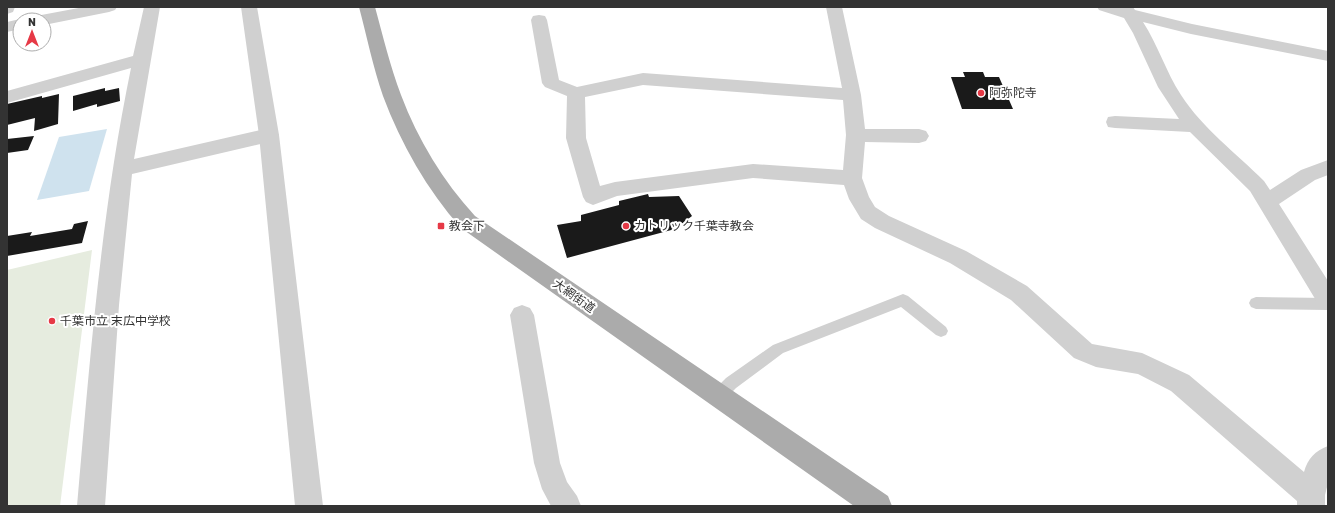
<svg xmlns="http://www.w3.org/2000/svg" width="1335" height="513" font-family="Rubik,'Noto Sans JP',sans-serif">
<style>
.green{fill:#e6ecdf}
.water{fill:#cfe2ee}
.building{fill:#1a1a1a}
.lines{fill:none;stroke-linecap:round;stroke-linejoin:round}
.service{fill:#d0d0d0;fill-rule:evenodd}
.minor{fill:#d0d0d0;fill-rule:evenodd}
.tertiary{fill:#d0d0d0;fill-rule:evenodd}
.primary{fill:#ababab;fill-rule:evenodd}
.poi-dot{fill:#e63946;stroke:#fff;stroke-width:1.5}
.labels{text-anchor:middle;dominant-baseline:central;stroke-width:4;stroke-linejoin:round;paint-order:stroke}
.poi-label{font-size:12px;fill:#333;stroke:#fff;text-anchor:start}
.street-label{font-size:12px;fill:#333;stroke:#fff}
</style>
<rect width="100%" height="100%" fill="#fff"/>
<path class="green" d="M92,250L60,506H7V270Z"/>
<path class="water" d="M107,129L89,191L37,200L59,137Z"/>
<path class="building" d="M963,72H983L985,77H999L1013,109H962L951,77H965Z
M105,88V91L119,88L120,101L97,107V104L73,111V96Z
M59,94L58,124L34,131L35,118L7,125V104L42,96V98Z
M34,136L28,150L7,153V139Z
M648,194L649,197L679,196L692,216L675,229L567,258L557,225L581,221V215L619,205V201Z
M88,221L82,243L7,256V236L32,232L30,236L72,229L74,224Z"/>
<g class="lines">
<path class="service" d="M903,294L908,296L946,327L948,331L946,335L941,337L936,335L901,307L783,353L736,388L723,401L718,403L713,401L711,396L713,391L726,378L773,345Z
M1256,297L1328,298V310L1256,309L1251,307L1249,303L1251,299Z"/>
<path class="minor" d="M7,7H15L13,12L7,14Z
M84,7H117L115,10L109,12L44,25V20H34L36,16Z
M144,7H160L134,159L269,128L276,130L279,135L276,140L269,142L132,174L119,305L105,506H77C90,359 101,213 131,68L7,103V91L133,56Z
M826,7H842L861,95L865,129H919L926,131L929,136L926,141L919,143L865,142L862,178L869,197L875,207L889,216L966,251L1027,286L1092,344L1142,353L1189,375L1304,472C1308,458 1315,451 1328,446V483L1325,495V506H1297V501L1171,391L1138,374L1096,367L1074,358L1011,300L950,263L875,228L861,219L849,199L844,185L753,178L617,196L593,205L586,202L583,197L566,138L567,96L545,87L542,83L531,20L533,16L539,15L545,16L547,20L559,80L577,87L643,73L842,88ZM643,85L843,100L846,135L843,170L753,164L615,182L600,186L586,138L585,97Z
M1097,7H1133L1135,10L1192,24L1328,51V61L1191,34L1143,22C1158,45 1166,72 1181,95C1203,129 1236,153 1264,181L1270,190L1301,170L1328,160V175L1315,180L1279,204L1328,281V309L1320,307L1250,191L1190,132L1115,128L1108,127L1106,122L1108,117L1115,116L1179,119L1158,87L1133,33L1124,18L1099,10Z
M20,19L24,20H20V29L7,32V22Z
M522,305L530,308L534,315L560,463L567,482L577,496L581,506H551L542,489L534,463L510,315L514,308Z"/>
<path class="tertiary" d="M241,7H257L279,135L323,506H295L259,135Z"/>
<path class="primary" d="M359,7H375C383,36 390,66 401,95C418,140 443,181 475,216L888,496L892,506H854L461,228C427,190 401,144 383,96C373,67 367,37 359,7Z"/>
</g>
<g class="poi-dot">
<circle cx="981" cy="93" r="4"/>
<rect x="437" y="222" width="8" height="8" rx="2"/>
<circle cx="626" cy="226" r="4"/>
<circle cx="52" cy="321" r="4"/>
</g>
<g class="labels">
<g class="poi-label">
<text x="989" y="93">阿弥陀寺</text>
<text x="449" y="226">教会下</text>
<text x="634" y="226">カトリック千葉寺教会</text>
<text x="60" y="321">千葉市立 末広中学校</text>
</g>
<g class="street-label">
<text transform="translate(574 296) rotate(35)">大網街道</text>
</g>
</g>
<rect width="1335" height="513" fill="none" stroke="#333333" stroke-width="16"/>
<g transform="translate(32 32)"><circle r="19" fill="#ffffff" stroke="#adadad"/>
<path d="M0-3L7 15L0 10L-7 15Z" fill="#e63946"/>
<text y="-6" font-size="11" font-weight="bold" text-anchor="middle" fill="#333333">N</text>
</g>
</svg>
